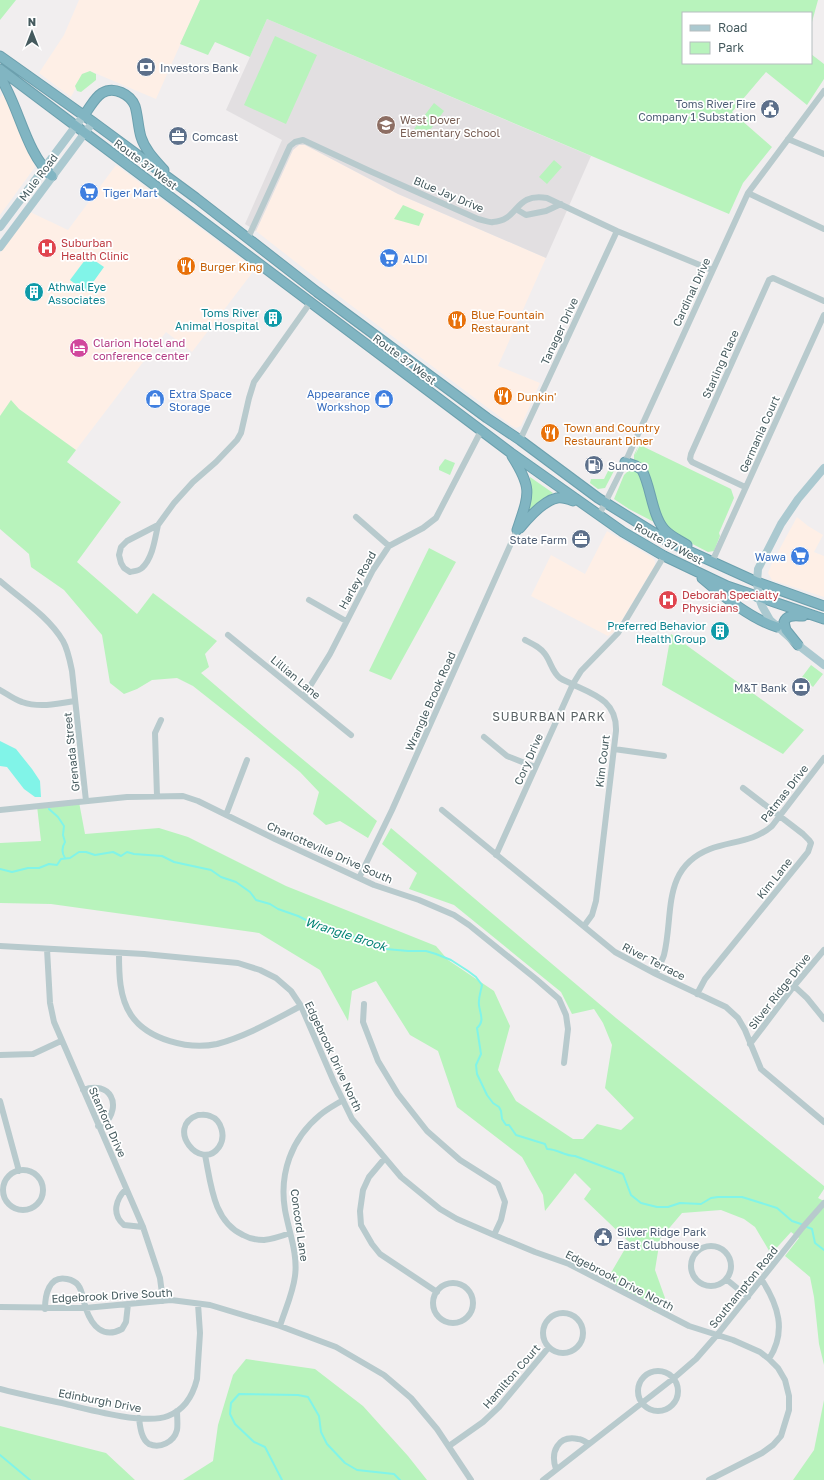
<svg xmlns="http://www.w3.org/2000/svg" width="824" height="1480" font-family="'Golos Text',sans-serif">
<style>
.commercial{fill:#feefe6}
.education{fill:#e2dfe1}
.green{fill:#b8f3bc}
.water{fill:#81f4e8}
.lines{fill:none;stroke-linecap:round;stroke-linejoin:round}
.stream{stroke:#81f4e8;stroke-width:2}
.highway-casing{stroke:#6ca0ae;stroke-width:11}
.minor{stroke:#b8cacd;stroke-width:6}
.major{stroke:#abc9d0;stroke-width:8}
.highway{stroke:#81b5c2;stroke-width:9}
.labels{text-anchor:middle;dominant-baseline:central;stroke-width:3.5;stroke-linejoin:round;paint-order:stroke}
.service-label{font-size:11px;fill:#4e5e75;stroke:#fff;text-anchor:start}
.education-label{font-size:11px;fill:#785e54;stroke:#fff;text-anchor:start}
.street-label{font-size:11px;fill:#455a5e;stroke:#fff}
.shop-label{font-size:11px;fill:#366cbe;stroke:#fff;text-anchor:start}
.health-label{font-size:11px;fill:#be3a42;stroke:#fff;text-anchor:start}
.food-label{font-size:11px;fill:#c56008;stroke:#fff;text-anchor:start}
.culture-label{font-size:11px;fill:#0d838f;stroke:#fff;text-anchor:end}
.hotel-label{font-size:11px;fill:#b23c85;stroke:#fff;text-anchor:start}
.neighbourhood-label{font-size:12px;letter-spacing:1px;fill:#5a6264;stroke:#fff}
.water-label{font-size:12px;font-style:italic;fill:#058476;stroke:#fff}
</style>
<rect width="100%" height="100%" fill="#f1eeef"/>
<path class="commercial" d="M79,0H200L156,99L90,71L83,74L71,97L39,73L64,35Z
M5,90L10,99L35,167L0,215V98Z
M299,145H305L398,194L546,258L498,366L540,383L521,426L516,428L512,426L348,303L256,231L293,150Z
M116,165L255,269L192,352L166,332L76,450L19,409L11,401L0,416V253L30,212L68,230Z
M797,517L808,526L823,535L814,552L824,556V597L772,580L768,573L772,563Z
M607,531L653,558L655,561V565L616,630L608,636L531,596L551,555L585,574Z"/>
<path class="education" d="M267,19L591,156L546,258L398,194L305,145H299L293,150L256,231L245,224L282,140L226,110Z"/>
<path class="green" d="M0,0H16L0,20Z
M200,0H818L812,22L811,37V13H683V63H811V54L824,64V79L807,105L766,72L732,112L772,147L743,183L729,214L267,19L250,57L215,42L208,55L180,44Z
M275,36L317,55L286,124L244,105Z
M90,71L96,74V80L81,92L77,91L75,86L82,74Z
M434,103L444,111L425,137L414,129Z
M554,160L562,167L547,184L539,177Z
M403,205L424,214L419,226L394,219Z
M11,400L19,409L76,450L67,462L121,502L77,562L137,614L153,593L217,641L205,654L209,667L201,673L271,733L377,821L368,838L340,821L326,825L313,814L319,792L300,772L250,731L193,686L177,678L152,680L137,689L124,694L110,683L102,635L64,590L31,567L29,554L0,529V416Z
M639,444L635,455L640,445L731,489L734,498L719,533L720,536L714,551L708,552L677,536L666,525L637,463L634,461V455Z
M445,459L455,463L450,475L439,470V467Z
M616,467L605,488L598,489L590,483L591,479H604L609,469Z
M630,469H634L640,473L655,521L654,522L629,509L614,499L624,475Z
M530,477L553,493L528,511V510L531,496Z
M429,548L456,562L391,680L369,671Z
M671,634L804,730L783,754L662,685Z
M811,665L823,674L813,687L802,677Z
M79,802L85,834L159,828L188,837L286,886L436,946L448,960L494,991L510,1026L498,1070L516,1101L573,1139H583L597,1124L621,1130L634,1118L605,1088L612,1045L603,1023L594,1009L572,1014L561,992L454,905L409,889L417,873L382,844L391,828L616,1018L824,1186V1189L818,1198L824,1201V1365L819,1344L814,1297L810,1277L785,1256L799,1238L791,1232L771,1254L755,1227L744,1219L721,1210L682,1213L660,1239L655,1270L665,1298L655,1312L605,1283L629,1242L584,1199L591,1189L575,1173L545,1211L543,1195L522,1157L457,1107L438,1051L410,1035L376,981L352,991L348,1021L320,970L259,933L51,904L0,903V843L41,841L37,806Z
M246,1359L315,1369L363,1406L408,1456L427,1480H183L213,1461L218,1425L233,1375Z
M824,1400V1480H793L814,1450Z
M0,1426L106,1453L135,1480H0Z"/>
<path class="water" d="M88,256L104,267L86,292L70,280Z
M0,741L16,749L32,769L40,781L41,797H35L24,789L7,767L0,766Z"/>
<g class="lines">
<path class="stream" d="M49,809L58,817L64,826L63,835L65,842C62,847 61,852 65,858
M0,869L12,872L28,868H39L49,864L57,865L61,859L70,858L79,852H86L95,855L113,852L121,856L127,852L134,854L162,856L174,862L211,870L221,877L236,882L250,892L256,900L270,904L278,909L298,916L324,929L347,934L376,946L386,949L408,951H426L436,954L451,960L468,971L476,977L482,985C481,991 478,998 479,1005C480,1014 485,1021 477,1028L481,1054L476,1065L477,1074L487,1095L493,1103L499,1107L501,1111L502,1119L506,1125H509L516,1135L545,1144L547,1149C558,1149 564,1156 575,1156L623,1174L631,1195L641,1203L657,1207H668L680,1203L701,1204L711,1198L718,1197H742L777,1208L792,1221L801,1224
M807,1227L812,1229L815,1243L824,1250
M0,1455L30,1480
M282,1480L265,1447L254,1442L235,1424L230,1414L231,1403L239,1394L298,1395L308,1397L319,1416L321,1432L327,1444L345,1463L357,1470L394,1474L400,1480"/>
<defs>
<path id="highway" d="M0,56L93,122L196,198L317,292L487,418L520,440L598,498L669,542L757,582L824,606
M0,69L511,453L623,532L664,556L727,586L824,619
M0,77C19,106 26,154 52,176
M84,115C90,108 94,98 102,93C114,86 130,94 135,106C138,116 138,127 141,137C145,150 155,160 164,170
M512,456C533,489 529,494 517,530
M625,462L636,466L642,470C651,487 652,515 664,529C670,536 679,540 687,545
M520,528C529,517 543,501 557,498C563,497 568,499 573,501
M702,578C723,596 751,619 777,627
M798,645L786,630L784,622C787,614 796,616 803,616"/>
</defs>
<use href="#highway" class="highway-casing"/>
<path class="minor" d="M788,139L824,154
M748,193L824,229
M516,209L526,215L546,211L561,204
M248,238L290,146L295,142L303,140L372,172L478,219C483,220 489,223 493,222C519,221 514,192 547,198L617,231L712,270
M520,440L617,231
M745,487L692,462L690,459L691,454L769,280L773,278L824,301
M599,515L623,467L748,193L824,91
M356,517L389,546
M158,525L174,503L193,482L216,462L237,440L241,433L249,398L254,382L310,303
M158,525C155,538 153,558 142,568C139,571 134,571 130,572L124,568L121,563L119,555L121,547L127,541Z
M712,562L824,315
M0,581C22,600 48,616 63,641C68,650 70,661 72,671L86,801
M309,600L346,621
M228,635L351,735
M525,640C533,644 540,647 545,654C551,662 552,672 560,678C564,681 569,682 574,685C596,695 617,702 616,731L596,901L592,915L584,926
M0,690C7,694 15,700 22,702C39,708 58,704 75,701
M304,696L330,654L373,570L389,546L423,528L436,518L481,431
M484,737L507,756L535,767
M614,749L664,756
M157,796L155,733L161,720
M0,810L127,797L183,796L198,801L275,839L374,885L419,900L454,915L469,925L536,979L559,999L566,1015L568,1029L564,1063
M442,810L615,952L656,974L726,1007L738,1018L745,1030L761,1069L824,1122
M226,815L247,760
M496,855L573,684L581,671L618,633L664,556
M359,878L392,810L517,530
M0,946L144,954L238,963L260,970L276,978L291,991L301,1006L334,1082L352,1119L401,1177L440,1209L457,1219L494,1235L535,1252L569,1264L689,1326L733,1340L760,1352L769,1359L778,1368L785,1380L789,1396V1410L781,1436L773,1445L762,1453L709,1480
M47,949L50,1003L54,1022L143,1227L160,1278L163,1301
M119,953C119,973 119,997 131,1015C148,1040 189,1050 217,1044C247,1036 274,1020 301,1006
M656,974C658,968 662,961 664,955C674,915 661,868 710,849C731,841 754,842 772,826L824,758
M794,986L807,998L824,1019
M697,994L705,979L804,857L808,852L811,843L809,840L803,834L743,788
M364,1004L363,1022L378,1061L398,1094L427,1131L460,1160L498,1184L505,1202L501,1220L494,1235
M750,1044L794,986L824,950
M0,1055L33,1054L61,1041
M83,1090C110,1080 123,1105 104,1125L98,1126
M0,1101L19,1171
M198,1115C202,1115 206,1114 210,1116C222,1120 226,1137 219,1147C201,1173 164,1127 198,1115Z
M205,1155C211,1184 213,1221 243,1235C250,1239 256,1240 264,1240C273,1239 282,1236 290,1233
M385,1158L369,1177L363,1190L360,1211L361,1225L372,1244L380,1254L437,1292
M3 1190a20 20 0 1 1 40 0a20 20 0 1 1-40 0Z
M126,1189C116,1199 111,1214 124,1225L143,1227
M691 1266a20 20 0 1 1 40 0a20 20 0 1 1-40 0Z
M726,1279L748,1297
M762,1280C778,1305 787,1331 769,1359
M433 1303a20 20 0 1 1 40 0a20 20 0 1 1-40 0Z
M0,1307L85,1308L171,1300L210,1305L280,1326L336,1347L384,1375L411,1398L437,1429L471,1480
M45,1309C45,1295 49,1275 67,1279C72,1280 75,1281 78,1285C83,1291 83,1301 86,1309C92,1326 103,1339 122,1329L126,1322L128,1304
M543 1333a20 20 0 1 1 40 0a20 20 0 1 1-40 0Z
M280,1326C285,1310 293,1293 295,1276C298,1254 289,1232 285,1210C279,1174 291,1139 320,1115C327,1109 335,1105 343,1100
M638 1391a20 20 0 1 1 40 0a20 20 0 1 1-40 0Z
M0,1389C22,1395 44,1399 66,1404C90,1410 146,1425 168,1416C184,1410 193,1395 197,1379L200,1333L198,1304
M139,1418C140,1426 141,1439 149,1444C160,1449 174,1442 177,1430C178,1425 177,1417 177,1411
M449,1446L483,1422L499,1407L549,1347
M556,1469C550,1452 558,1435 578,1439C582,1439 586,1442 589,1444
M543,1480L674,1378L696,1359L717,1335L803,1227L824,1203"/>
<path class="major" d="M0,227L84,115
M0,247L93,122
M824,468L798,499L781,524L758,569L757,582L759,598L762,606L770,620L798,645L824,665"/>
<use href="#highway" class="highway"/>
</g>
<defs>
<symbol id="bank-disc" viewBox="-11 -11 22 22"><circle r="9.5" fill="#5c6f8a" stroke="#fff"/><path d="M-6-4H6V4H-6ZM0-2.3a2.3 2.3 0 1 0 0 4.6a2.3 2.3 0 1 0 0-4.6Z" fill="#fff"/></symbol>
<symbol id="civic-disc" viewBox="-11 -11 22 22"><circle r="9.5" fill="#5c6f8a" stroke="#fff"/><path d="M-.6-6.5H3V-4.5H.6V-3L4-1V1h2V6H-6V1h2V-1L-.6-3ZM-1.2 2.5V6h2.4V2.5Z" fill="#fff"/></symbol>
<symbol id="school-disc" viewBox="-11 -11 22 22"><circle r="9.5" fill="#8d6e63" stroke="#fff"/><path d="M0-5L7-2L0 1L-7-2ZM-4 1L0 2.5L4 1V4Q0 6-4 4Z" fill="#fff"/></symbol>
<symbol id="office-disc" viewBox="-11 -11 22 22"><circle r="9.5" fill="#5c6f8a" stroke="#fff"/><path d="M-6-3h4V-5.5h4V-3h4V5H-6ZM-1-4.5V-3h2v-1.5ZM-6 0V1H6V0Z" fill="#fff"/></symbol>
<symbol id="supermarket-disc" viewBox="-11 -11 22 22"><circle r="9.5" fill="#3f7fe0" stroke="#fff"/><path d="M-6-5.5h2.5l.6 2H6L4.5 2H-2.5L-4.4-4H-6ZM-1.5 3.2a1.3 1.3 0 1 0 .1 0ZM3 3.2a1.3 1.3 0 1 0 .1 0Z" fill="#fff"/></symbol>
<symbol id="hospital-disc" viewBox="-11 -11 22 22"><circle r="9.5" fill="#e0444e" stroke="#fff"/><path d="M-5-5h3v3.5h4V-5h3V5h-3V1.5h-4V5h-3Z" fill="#fff"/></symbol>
<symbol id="restaurant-disc" viewBox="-11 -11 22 22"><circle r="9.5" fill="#e8710a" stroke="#fff"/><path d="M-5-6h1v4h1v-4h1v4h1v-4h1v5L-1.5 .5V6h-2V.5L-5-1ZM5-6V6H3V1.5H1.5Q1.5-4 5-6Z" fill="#fff"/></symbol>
<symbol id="building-disc" viewBox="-11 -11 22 22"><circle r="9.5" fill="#0f9aa8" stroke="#fff"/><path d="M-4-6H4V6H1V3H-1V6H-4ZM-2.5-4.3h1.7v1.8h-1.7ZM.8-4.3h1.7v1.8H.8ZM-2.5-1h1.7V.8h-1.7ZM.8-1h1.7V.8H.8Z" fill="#fff"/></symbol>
<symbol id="hotel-disc" viewBox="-11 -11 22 22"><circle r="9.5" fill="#d1479c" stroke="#fff"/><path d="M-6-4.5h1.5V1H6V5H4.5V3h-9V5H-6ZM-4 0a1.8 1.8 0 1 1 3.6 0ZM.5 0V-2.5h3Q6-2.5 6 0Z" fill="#fff"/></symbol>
<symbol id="shop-disc" viewBox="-11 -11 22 22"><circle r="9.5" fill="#3f7fe0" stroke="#fff"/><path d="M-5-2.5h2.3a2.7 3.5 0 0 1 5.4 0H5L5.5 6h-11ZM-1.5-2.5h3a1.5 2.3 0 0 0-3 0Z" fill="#fff"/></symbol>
<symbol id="fuel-disc" viewBox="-11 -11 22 22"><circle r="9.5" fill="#5c6f8a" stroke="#fff"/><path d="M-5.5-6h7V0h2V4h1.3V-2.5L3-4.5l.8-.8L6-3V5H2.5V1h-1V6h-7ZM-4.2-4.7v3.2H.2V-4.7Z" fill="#fff"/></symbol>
</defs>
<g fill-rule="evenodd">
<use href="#bank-disc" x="135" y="56" width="22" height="22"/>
<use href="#civic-disc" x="759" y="98" width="22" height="22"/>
<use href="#school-disc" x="375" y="114" width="22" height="22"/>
<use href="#office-disc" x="167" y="125" width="22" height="22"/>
<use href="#supermarket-disc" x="78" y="181" width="22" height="22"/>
<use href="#hospital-disc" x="36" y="237" width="22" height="22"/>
<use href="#supermarket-disc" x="378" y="247" width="22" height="22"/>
<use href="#restaurant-disc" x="175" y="255" width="22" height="22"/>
<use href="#building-disc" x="23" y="281" width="22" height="22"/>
<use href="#building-disc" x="262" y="307" width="22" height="22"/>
<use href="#restaurant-disc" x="446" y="309" width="22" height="22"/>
<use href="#hotel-disc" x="68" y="337" width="22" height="22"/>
<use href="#restaurant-disc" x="492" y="385" width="22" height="22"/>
<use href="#shop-disc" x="144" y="388" width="22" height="22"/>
<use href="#shop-disc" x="373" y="388" width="22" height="22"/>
<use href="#restaurant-disc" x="539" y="422" width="22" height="22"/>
<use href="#fuel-disc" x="583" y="454" width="22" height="22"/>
<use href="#office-disc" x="570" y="528" width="22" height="22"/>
<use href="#supermarket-disc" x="789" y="545" width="22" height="22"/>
<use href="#hospital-disc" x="657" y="589" width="22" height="22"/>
<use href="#building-disc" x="709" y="620" width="22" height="22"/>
<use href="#bank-disc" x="790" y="676" width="22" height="22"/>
<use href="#civic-disc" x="592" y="1226" width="22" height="22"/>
</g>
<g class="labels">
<g class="service-label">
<text x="160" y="67">Investors Bank</text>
<text x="756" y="103" text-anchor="end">Toms River Fire<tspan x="756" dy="13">Company 1 Substation</tspan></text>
<text x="192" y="136">Comcast</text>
<text x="608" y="465">Sunoco</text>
<text x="567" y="539" text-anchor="end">State Farm</text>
<text x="787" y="687" text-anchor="end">M&amp;T Bank</text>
<text x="617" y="1231">Silver Ridge Park<tspan x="617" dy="13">East Clubhouse</tspan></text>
</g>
<g class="education-label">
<text x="400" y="119">West Dover<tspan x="400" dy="13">Elementary School</tspan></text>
</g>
<g class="street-label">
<text transform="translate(146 164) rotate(37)">Route 37 West</text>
<text transform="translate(38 177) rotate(-53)">Mule Road</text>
<text transform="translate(449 194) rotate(23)">Blue Jay Drive</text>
<text transform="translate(691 292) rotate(-65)">Cardinal Drive</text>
<text transform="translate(559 331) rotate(-65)">Tanager Drive</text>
<text transform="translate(405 359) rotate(37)">Route 37 West</text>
<text transform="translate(720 364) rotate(-66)">Starling Place</text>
<text transform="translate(759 434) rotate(-66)">Germania Court</text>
<text transform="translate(669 543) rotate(28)">Route 37 West</text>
<text transform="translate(357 580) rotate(-61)">Harley Road</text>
<text transform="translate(296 677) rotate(40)">Lillian Lane</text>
<text transform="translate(430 701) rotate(-66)">Wrangle Brook Road</text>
<text transform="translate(71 752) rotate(-96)">Grenada Street</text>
<text transform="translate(528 759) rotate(-66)">Cory Drive</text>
<text transform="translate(602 761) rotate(-83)">Kim Court</text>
<text transform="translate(784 793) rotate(-52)">Patmas Drive</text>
<text transform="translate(330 852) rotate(24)">Charlotteville Drive South</text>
<text transform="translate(774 878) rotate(-51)">Kim Lane</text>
<text transform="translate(654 961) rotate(27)">River Terrace</text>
<text transform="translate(779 991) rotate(-52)">Silver Ridge Drive</text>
<text transform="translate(334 1056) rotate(65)">Edgebrook Drive North</text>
<text transform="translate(108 1122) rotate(66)">Stanford Drive</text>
<text transform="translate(300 1225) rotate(82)">Concord Lane</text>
<text transform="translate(620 1280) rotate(27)">Edgebrook Drive North</text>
<text transform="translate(743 1287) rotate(-51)">Southampton Road</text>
<text transform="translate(112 1295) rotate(-3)">Edgebrook Drive South</text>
<text transform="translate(511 1376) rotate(-49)">Hamilton Court</text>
<text transform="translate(100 1400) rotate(11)">Edinburgh Drive</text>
</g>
<g class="shop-label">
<text x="103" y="192">Tiger Mart</text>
<text x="403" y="258">ALDI</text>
<text x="169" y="393">Extra Space<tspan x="169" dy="13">Storage</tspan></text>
<text x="370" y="393" text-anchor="end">Appearance<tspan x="370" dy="13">Workshop</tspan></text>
<text x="786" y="556" text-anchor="end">Wawa</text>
</g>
<g class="health-label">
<text x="61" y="242">Suburban<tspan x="61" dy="13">Health Clinic</tspan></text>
<text x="682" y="594">Deborah Specialty<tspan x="682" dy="13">Physicians</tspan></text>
</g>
<g class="food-label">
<text x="200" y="266">Burger King</text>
<text x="471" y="314">Blue Fountain<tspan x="471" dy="13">Restaurant</tspan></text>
<text x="517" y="396">Dunkin'</text>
<text x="564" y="427">Town and Country<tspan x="564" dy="13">Restaurant Diner</tspan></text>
</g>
<g class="culture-label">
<text x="48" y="286" text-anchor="start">Athwal Eye<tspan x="48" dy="13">Associates</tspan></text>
<text x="259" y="312">Toms River<tspan x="259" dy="13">Animal Hospital</tspan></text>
<text x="706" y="625">Preferred Behavior<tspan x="706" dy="13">Health Group</tspan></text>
</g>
<g class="hotel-label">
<text x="93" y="342">Clarion Hotel and<tspan x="93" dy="13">conference center</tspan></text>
</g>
<g class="neighbourhood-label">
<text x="549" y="716">SUBURBAN PARK</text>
</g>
<g class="water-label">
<text transform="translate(346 934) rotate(18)">Wrangle Brook</text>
</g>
</g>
<rect x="682" y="12" width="130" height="52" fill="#ffffff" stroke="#b5bdbf"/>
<rect x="690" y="25" width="20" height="6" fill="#abc9d0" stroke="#b5bdbf"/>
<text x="718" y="32" font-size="12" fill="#455a5e">Road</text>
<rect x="690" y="42" width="20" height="12" fill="#b8f3bc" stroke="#b5bdbf"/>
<text x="718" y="52" font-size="12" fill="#455a5e">Park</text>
<g transform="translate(32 32)" stroke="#ffffff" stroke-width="3" paint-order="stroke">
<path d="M0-3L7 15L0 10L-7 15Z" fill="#455a5e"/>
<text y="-6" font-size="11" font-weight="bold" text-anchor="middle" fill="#455a5e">N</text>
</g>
</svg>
